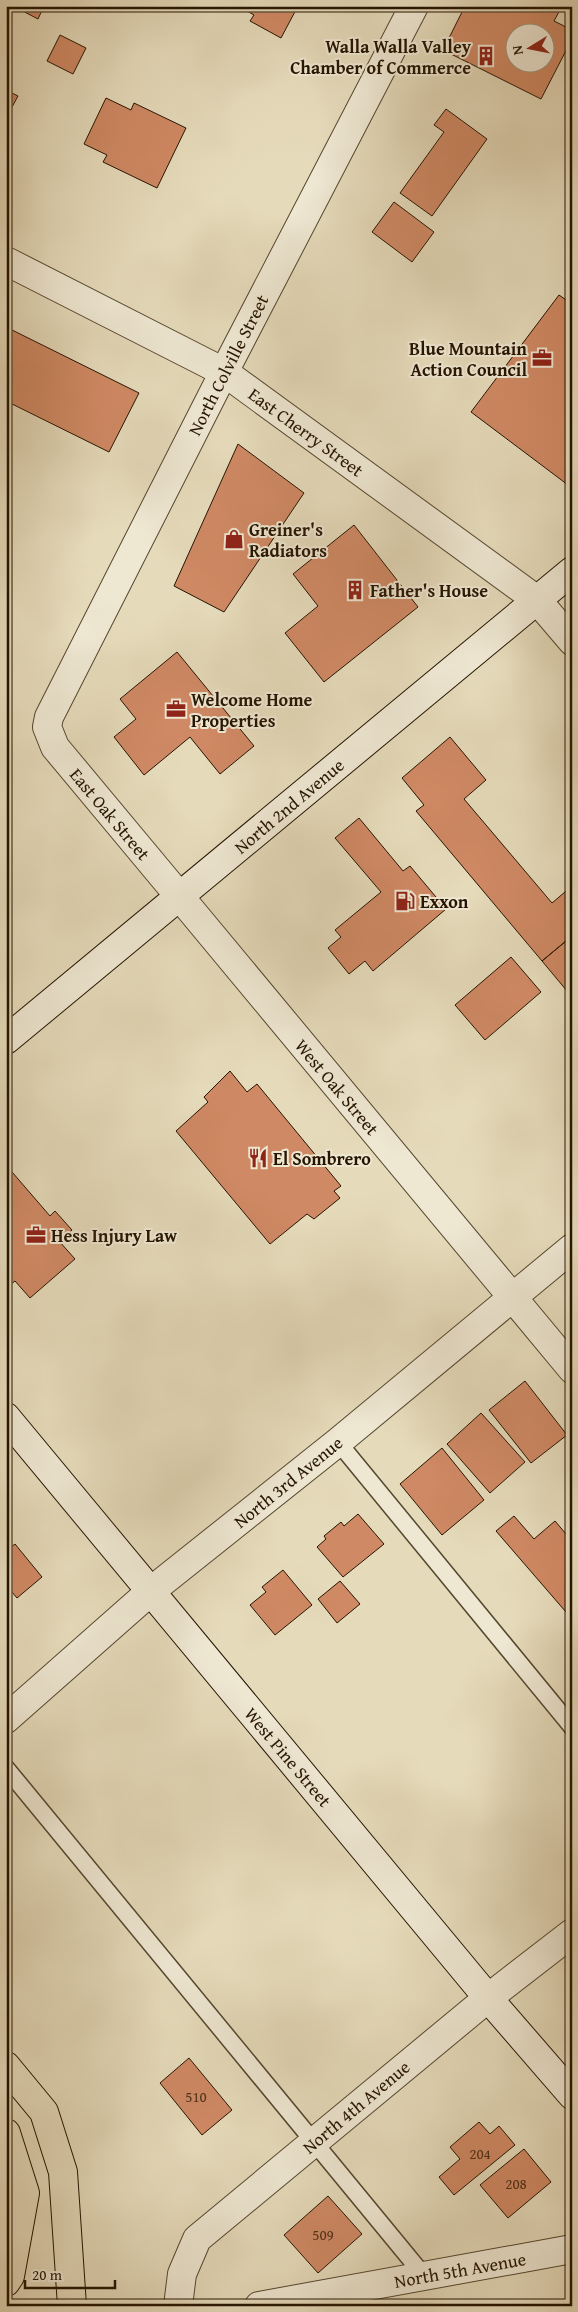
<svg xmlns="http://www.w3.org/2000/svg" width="578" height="2312" font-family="'Gentium Book Plus',serif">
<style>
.building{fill:#cf8964;stroke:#251400;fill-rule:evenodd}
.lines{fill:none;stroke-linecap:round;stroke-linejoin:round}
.service-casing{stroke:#55462e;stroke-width:19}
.minor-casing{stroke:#55462e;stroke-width:30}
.tertiary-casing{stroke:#55462e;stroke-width:30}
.secondary-casing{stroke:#251400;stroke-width:30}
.motorway-casing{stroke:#251400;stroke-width:30}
.service{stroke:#eee7d2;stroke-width:16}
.minor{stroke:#eee7d2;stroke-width:28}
.tertiary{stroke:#eee7d2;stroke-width:28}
.secondary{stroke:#eee7d2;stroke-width:28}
.motorway{stroke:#e5daba;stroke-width:28}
.labels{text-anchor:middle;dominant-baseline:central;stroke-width:4;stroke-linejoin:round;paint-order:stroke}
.number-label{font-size:15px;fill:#503119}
.poi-label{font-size:18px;font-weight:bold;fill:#251400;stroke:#eee7d2;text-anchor:start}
.street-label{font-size:18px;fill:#251400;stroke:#eee7d2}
</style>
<rect width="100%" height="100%" fill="#e5daba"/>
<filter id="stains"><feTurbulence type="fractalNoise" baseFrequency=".004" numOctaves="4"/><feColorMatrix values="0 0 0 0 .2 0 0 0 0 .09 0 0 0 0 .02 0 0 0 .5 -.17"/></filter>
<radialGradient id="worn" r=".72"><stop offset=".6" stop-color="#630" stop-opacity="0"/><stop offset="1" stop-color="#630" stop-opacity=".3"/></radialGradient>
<path class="building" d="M13,6H44L38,19Z
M238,6H298L281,38L250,21L254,15Z
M465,6L561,8L554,21L572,30V39L541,99L443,50ZM516,32H546V62H516Z
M60,35L86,48L73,74L47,61Z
M6,90L18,96L6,118Z
M106,98L131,110L134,103L186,128L157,188L103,162L107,155L84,144Z
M446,109L487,139L432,216L400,193L444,132L434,125Z
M394,202L434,232L412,262L372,232Z
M559,295L572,304V488L471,412Z
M8,328L139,393L109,452L6,401V331Z
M238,444L304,493L224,612L174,586Z
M354,525L418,607L324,682L285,633L318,606L293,574Z
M177,652L254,746L220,774L190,737L144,775L114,737L136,719L120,699Z
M450,737L486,780L464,799L552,903L572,886V936L542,961L416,811L424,805L402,778Z
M359,818L403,871L410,866L446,909L373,971L365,961L349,974L328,948L341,937L335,930L381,892L335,838Z
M572,936V997L542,961Z
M511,957L541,992L485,1040L455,1005Z
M230,1071L247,1092L257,1084L341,1186L334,1191L340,1198L314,1219L307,1214L270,1244L176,1131L208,1102L204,1097Z
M6,1165L50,1216L55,1211L72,1230L59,1241L75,1259L30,1298L15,1281L6,1288Z
M525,1381L567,1435L531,1463L489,1410Z
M481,1413L525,1462L490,1493L447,1444Z
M442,1448L484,1500L442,1535L400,1484Z
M358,1514L384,1544L343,1577L317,1547L326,1539L324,1536L341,1522L344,1526Z
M514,1516L534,1539L555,1521L572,1541V1619L496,1531Z
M15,1544L42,1577L17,1598L6,1585V1551Z
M283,1570L312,1605L275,1635L250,1605L266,1592L262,1587Z
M340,1581L360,1604L337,1623L318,1599Z
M189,2058L232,2110L202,2135L160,2083Z
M479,2122L490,2134L499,2126L515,2145L454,2195L439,2177L460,2159L450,2147Z
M524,2149L551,2182L508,2218L480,2185Z
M328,2196L362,2234L318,2273L284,2235Z"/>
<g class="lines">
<defs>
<path id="service" d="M338,1442L572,1727
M6,1768L425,2277"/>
<path id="minor" d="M6,261L224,372L537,600
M180,897L572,1369
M6,1719L151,1591
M178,2306L182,2274L197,2239L488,1998
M259,2306L572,2249"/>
<path id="tertiary" d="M537,600L572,641
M180,897L55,747L47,727L49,717L224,372L414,6
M151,1591L338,1442L572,1248
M488,1998L572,1933"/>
<path id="secondary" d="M6,1040L572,571
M6,1417L488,1998L572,2095"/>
<path id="motorway" d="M6,2066L44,2112L63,2172L72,2306
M6,2133L25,2193L10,2276L6,2282"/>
</defs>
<use href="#service" class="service-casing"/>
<use href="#minor" class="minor-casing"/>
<use href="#tertiary" class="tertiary-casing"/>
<use href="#secondary" class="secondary-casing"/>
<use href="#motorway" class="motorway-casing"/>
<use href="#service" class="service"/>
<use href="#minor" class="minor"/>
<use href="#tertiary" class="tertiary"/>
<use href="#secondary" class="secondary"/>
<use href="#motorway" class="motorway"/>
</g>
<defs>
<symbol id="building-bare" viewBox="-9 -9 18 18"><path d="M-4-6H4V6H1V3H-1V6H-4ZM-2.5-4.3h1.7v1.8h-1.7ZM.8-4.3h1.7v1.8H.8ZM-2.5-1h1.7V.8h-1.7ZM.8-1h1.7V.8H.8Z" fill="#8f2418" stroke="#eee7d2" stroke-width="2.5" paint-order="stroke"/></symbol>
<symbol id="office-bare" viewBox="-9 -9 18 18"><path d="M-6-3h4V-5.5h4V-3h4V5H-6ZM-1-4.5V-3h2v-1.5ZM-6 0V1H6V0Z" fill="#8f2418" stroke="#eee7d2" stroke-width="2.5" paint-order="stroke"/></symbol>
<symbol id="shop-bare" viewBox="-9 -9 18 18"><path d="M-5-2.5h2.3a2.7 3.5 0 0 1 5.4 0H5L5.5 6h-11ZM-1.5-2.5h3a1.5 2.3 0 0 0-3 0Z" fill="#8f2418" stroke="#eee7d2" stroke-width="2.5" paint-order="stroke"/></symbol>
<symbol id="fuel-bare" viewBox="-9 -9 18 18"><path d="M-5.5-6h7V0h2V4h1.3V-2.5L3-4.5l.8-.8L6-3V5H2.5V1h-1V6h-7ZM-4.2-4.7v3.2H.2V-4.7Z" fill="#8f2418" stroke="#eee7d2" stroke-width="2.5" paint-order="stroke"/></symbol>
<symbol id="restaurant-bare" viewBox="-9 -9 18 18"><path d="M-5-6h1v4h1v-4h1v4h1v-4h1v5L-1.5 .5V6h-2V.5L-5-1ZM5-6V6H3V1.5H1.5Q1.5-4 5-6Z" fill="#8f2418" stroke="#eee7d2" stroke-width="2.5" paint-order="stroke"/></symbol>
</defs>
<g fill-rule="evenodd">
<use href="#building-bare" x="472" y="42" width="28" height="28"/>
<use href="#office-bare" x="528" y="344" width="28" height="28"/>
<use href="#shop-bare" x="220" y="525" width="28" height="28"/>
<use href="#building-bare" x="341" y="576" width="28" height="28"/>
<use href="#office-bare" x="162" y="695" width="28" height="28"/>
<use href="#fuel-bare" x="391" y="887" width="28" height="28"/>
<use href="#restaurant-bare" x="244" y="1144" width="28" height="28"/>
<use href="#office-bare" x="22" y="1221" width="28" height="28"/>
</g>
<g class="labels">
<g class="number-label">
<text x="196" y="2096">510</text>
<text x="480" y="2153">204</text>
<text x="516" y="2183">208</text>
<text x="323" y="2234">509</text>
</g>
<g class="poi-label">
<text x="471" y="46" text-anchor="end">Walla Walla Valley<tspan x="471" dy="21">Chamber of Commerce</tspan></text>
<text x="527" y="348" text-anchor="end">Blue Mountain<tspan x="527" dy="21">Action Council</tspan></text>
<text x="249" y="529">Greiner's<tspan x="249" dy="21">Radiators</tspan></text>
<text x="370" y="590">Father's House</text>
<text x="191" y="699">Welcome Home<tspan x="191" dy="21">Properties</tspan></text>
<text x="420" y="901">Exxon</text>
<text x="273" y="1158">El Sombrero</text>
<text x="51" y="1235">Hess Injury Law</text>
</g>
<g class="street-label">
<text transform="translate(228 365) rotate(-63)">North Colville Street</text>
<text transform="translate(306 432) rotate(36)">East Cherry Street</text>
<text transform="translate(289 806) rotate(-40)">North 2nd Avenue</text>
<text transform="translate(110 814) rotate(50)">East Oak Street</text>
<text transform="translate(337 1087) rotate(50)">West Oak Street</text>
<text transform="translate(288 1482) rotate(-39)">North 3rd Avenue</text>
<text transform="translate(288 1757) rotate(50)">West Pine Street</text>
<text transform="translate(356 2107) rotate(-40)">North 4th Avenue</text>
<text transform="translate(460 2270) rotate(-10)">North 5th Avenue</text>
</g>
</g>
<rect width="578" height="2312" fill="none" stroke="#e5daba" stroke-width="25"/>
<rect x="8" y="8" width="563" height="2297" fill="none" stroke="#251400" stroke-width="2.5"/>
<rect x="12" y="12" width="553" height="2287" fill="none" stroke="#251400"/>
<g transform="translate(530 48) rotate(260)"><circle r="24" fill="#eee7d2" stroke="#9e937e"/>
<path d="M0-4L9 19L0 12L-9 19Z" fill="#8f2418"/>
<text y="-8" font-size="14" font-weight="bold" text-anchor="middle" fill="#251400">N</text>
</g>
<path d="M25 2280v8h90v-8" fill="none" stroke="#251400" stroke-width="2.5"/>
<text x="32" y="2280" font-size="15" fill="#251400" stroke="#eee7d2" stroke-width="4" paint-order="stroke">20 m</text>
<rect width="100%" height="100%" filter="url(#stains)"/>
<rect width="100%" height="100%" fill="url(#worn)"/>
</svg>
